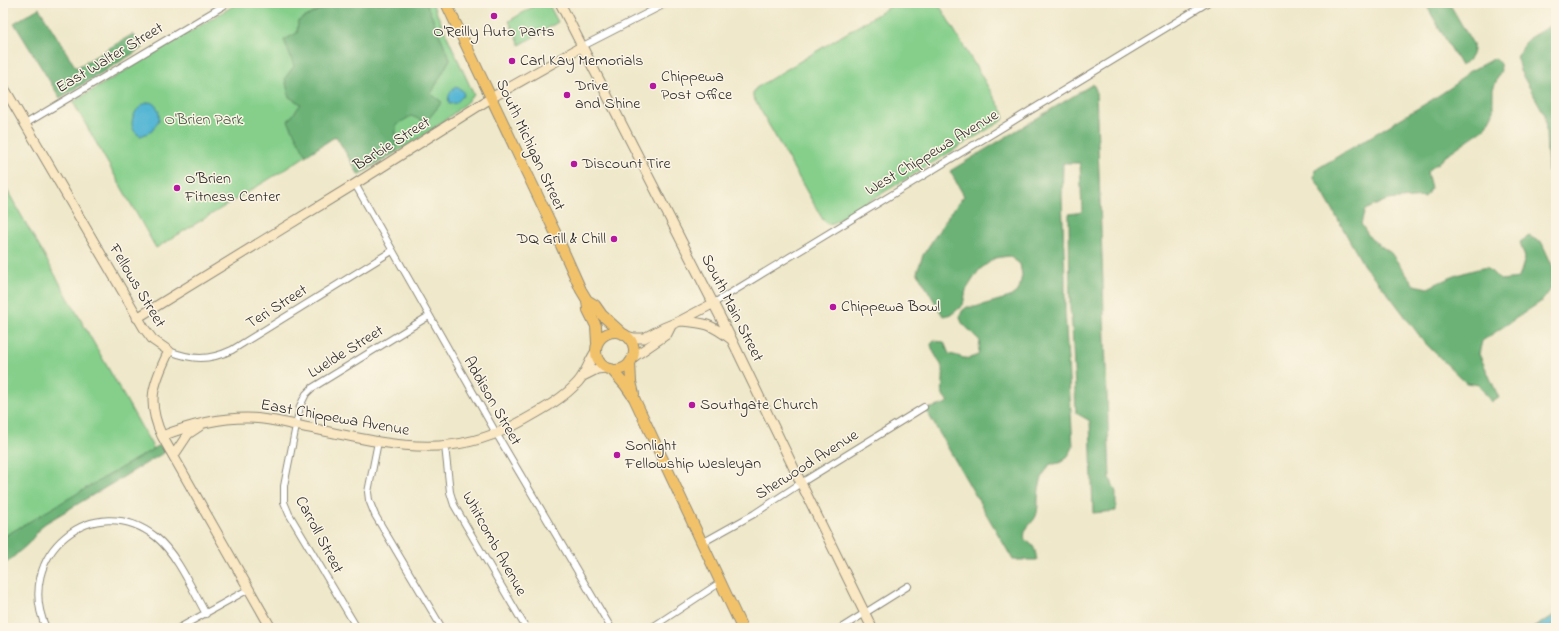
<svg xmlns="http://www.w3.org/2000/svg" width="1559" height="631" font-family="'Indie Flower',sans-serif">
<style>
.green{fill:#85cf8b;stroke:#587d5b}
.forest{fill:#6cb277;stroke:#4c6e51}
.water{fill:#55b6d4;stroke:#407080}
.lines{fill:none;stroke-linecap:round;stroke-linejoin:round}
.canal{stroke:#55b6d4;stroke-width:6}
.street-casing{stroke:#8d8a7a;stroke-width:8}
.secondary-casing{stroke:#8d8a7a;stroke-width:11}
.primary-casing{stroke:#8d8a7a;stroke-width:12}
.street{stroke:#fff;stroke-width:6}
.secondary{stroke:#fae7c3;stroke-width:9}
.primary{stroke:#f2c26a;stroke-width:10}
.poi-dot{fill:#b5179e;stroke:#fcf5e5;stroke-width:1.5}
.labels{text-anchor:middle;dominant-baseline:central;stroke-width:3;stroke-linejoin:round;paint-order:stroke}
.poi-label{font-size:16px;fill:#2b2b2b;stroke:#fcf5e5;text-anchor:start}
.street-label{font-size:16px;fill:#2b2b2b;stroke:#fcf5e5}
.park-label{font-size:16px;fill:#465c48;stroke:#fcf5e5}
</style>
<rect width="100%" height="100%" fill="#fcf5e5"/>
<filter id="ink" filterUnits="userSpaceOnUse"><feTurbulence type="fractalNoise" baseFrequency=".025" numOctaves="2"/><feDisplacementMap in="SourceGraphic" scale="8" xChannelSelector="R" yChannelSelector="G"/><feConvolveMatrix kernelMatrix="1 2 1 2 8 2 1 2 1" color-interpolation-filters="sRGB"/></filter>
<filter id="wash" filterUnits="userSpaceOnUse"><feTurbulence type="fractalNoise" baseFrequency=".012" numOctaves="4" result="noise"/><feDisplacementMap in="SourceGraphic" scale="16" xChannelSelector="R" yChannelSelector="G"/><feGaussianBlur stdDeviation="0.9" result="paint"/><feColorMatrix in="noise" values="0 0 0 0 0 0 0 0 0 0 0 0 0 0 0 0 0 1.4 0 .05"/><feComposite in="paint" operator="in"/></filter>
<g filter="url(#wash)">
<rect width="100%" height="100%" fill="#efe8ca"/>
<path class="green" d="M238,3H432L474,95C442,128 398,150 359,175L336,136L284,170L156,248L73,102Z
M539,3H548L558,22L520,45L509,21Z
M896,3H938L1003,112L1004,116L1003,120L833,223L827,224L823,220L753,97V93L756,88Z
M3,183L158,456L3,548Z"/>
<path class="forest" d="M333,3H426L450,59L431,94L442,102L426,122L411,116L396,125V152L359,175L336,136L306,155L288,121L301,104L289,97L285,78L294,66L284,40L297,33L298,21Z
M1425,3H1449L1473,44C1474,55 1470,60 1461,66Z
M39,8L76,68L133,34L144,47L60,98L14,23Z
M1556,22V193L1548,171L1545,115L1520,71L1517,58L1522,47L1529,38Z
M1495,58L1500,64L1501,70L1493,89V113L1485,128L1452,151L1427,172L1431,188L1425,197L1387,200L1365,210L1361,224L1371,239L1391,253L1414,285L1428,288C1447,278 1466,271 1487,267L1500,280L1519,278L1525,258L1520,242L1529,236L1542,243L1556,274L1551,289L1542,301L1482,341L1479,354L1499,398L1491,402L1479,385L1466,383L1425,343L1386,291L1364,266L1314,177L1315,170L1430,101L1453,86L1468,72Z
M1093,84L1096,90L1110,478L1116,492V511L1093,513L1090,421L1076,413L1072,325L1070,309L1069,214L1082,212L1080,163H1063L1062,196L1065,277V311L1073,447C1068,458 1062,465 1050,464C1041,477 1039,484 1038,500C1038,504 1038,511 1036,516C1032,525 1022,528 1025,540C1035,545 1035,550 1037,560H1013L926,410C934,406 942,407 949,401L943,396C941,387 945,377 942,367C939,359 932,353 931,344L934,341L944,342L949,354C963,356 964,362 978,355L980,341L962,323L960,317L962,311L967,307H975L1010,297L1019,290L1022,275L1020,264L1009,256L995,258L979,270L966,290L963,305L952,314L943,316L917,272L923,255L951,212L964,196L950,171Z
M160,445L165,452L44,524L28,544L3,566V537Z
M1556,614V628H1533Z"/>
<path class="water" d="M456,87L462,90L464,95L456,103L449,104C447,97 450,91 456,87Z
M150,102C158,105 160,113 159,120L152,131L141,136C125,130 132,106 150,102Z"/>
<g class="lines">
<path class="canal" d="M1541,628L1556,619"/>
</g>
</g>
<g filter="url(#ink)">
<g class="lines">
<defs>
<path id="street" d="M581,47L667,3
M25,124L228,3
M355,184L496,433L611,628
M714,303L1207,3
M169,351C193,360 208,361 232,350L392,251
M378,442L368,492L369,500L375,515L442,628
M445,446L450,492L454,505L526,628
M702,543L754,514L801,483L924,407
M46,628C13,555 94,488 156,537C177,554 193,591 206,614
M179,628L249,589
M357,628L289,514L284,502V486L300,406L306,394L312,388L429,316
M651,628L721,582
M841,628L908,586"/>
<path id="secondary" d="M560,3L732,340L801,483L872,628
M3,86L144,328L153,340L169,351C153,384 146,402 162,436L271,628
M137,318L355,184L491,98L581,47
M681,321C707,323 710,324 731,339
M627,336L634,338H644L663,328L680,321L714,303
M632,358L667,334L671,326
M583,376L597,369L606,368
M162,436C190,425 217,418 247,418C268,418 289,424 310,428C388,444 449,463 524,420C542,410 564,398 578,382C586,373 589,361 596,351
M174,455L188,434L200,426"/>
<path id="primary" d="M446,3L555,232L581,290L587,300L595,305L602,315L623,334
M587,300L588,310L596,326L597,343
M596 351a19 19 0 1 1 38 0a19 19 0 1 1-38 0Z
M630,362L631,382L634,394
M611,369L625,385L634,398L742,628"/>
</defs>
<use href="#street" class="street-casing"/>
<use href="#secondary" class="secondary-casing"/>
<use href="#primary" class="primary-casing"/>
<use href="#street" class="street"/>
<use href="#secondary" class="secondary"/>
<use href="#primary" class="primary"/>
</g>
</g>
<g class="poi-dot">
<circle cx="494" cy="16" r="4"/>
<circle cx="512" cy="61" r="4"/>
<circle cx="653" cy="86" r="4"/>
<circle cx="567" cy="95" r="4"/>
<circle cx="574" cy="164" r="4"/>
<circle cx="177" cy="188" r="4"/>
<circle cx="614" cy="239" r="4"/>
<circle cx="833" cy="307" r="4"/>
<circle cx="692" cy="405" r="4"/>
<circle cx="617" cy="455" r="4"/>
</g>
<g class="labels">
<g class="poi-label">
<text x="494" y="32" text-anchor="middle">O'Reilly Auto Parts</text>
<text x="520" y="61">Carl Kay Memorials</text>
<text x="661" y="77">Chippewa<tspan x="661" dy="18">Post Office</tspan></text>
<text x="575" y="86">Drive<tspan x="575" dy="18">and Shine</tspan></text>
<text x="582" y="164">Discount Tire</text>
<text x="185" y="179">O’Brien<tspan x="185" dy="18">Fitness Center</tspan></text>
<text x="606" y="239" text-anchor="end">DQ Grill &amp; Chill</text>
<text x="841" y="307">Chippewa Bowl</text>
<text x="700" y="405">Southgate Church</text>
<text x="625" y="446">Sonlight<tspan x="625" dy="18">Fellowship Wesleyan</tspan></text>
</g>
<g class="street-label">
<text transform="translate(110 58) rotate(-31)">East Walter Street</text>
<text transform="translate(392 144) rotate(-32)">Barbie Street</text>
<text transform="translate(530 145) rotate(65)">South Michigan Street</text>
<text transform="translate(932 153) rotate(-31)">West Chippewa Avenue</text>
<text transform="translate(137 286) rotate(59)">Fellows Street</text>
<text transform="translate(277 307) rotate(-32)">Teri Street</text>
<text transform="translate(732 308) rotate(63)">South Main Street</text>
<text transform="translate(346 352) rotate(-32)">Luelde Street</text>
<text transform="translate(492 401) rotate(60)">Addison Street</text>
<text transform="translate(335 418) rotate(10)">East Chippewa Avenue</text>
<text transform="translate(807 465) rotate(-32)">Sherwood Avenue</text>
<text transform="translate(319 535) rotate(62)">Carroll Street</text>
<text transform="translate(494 544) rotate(61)">Whitcomb Avenue</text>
</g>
<g class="park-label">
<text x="204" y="120">O'Brien Park</text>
</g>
</g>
<rect width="1559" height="631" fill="none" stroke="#fcf5e5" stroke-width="16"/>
</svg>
